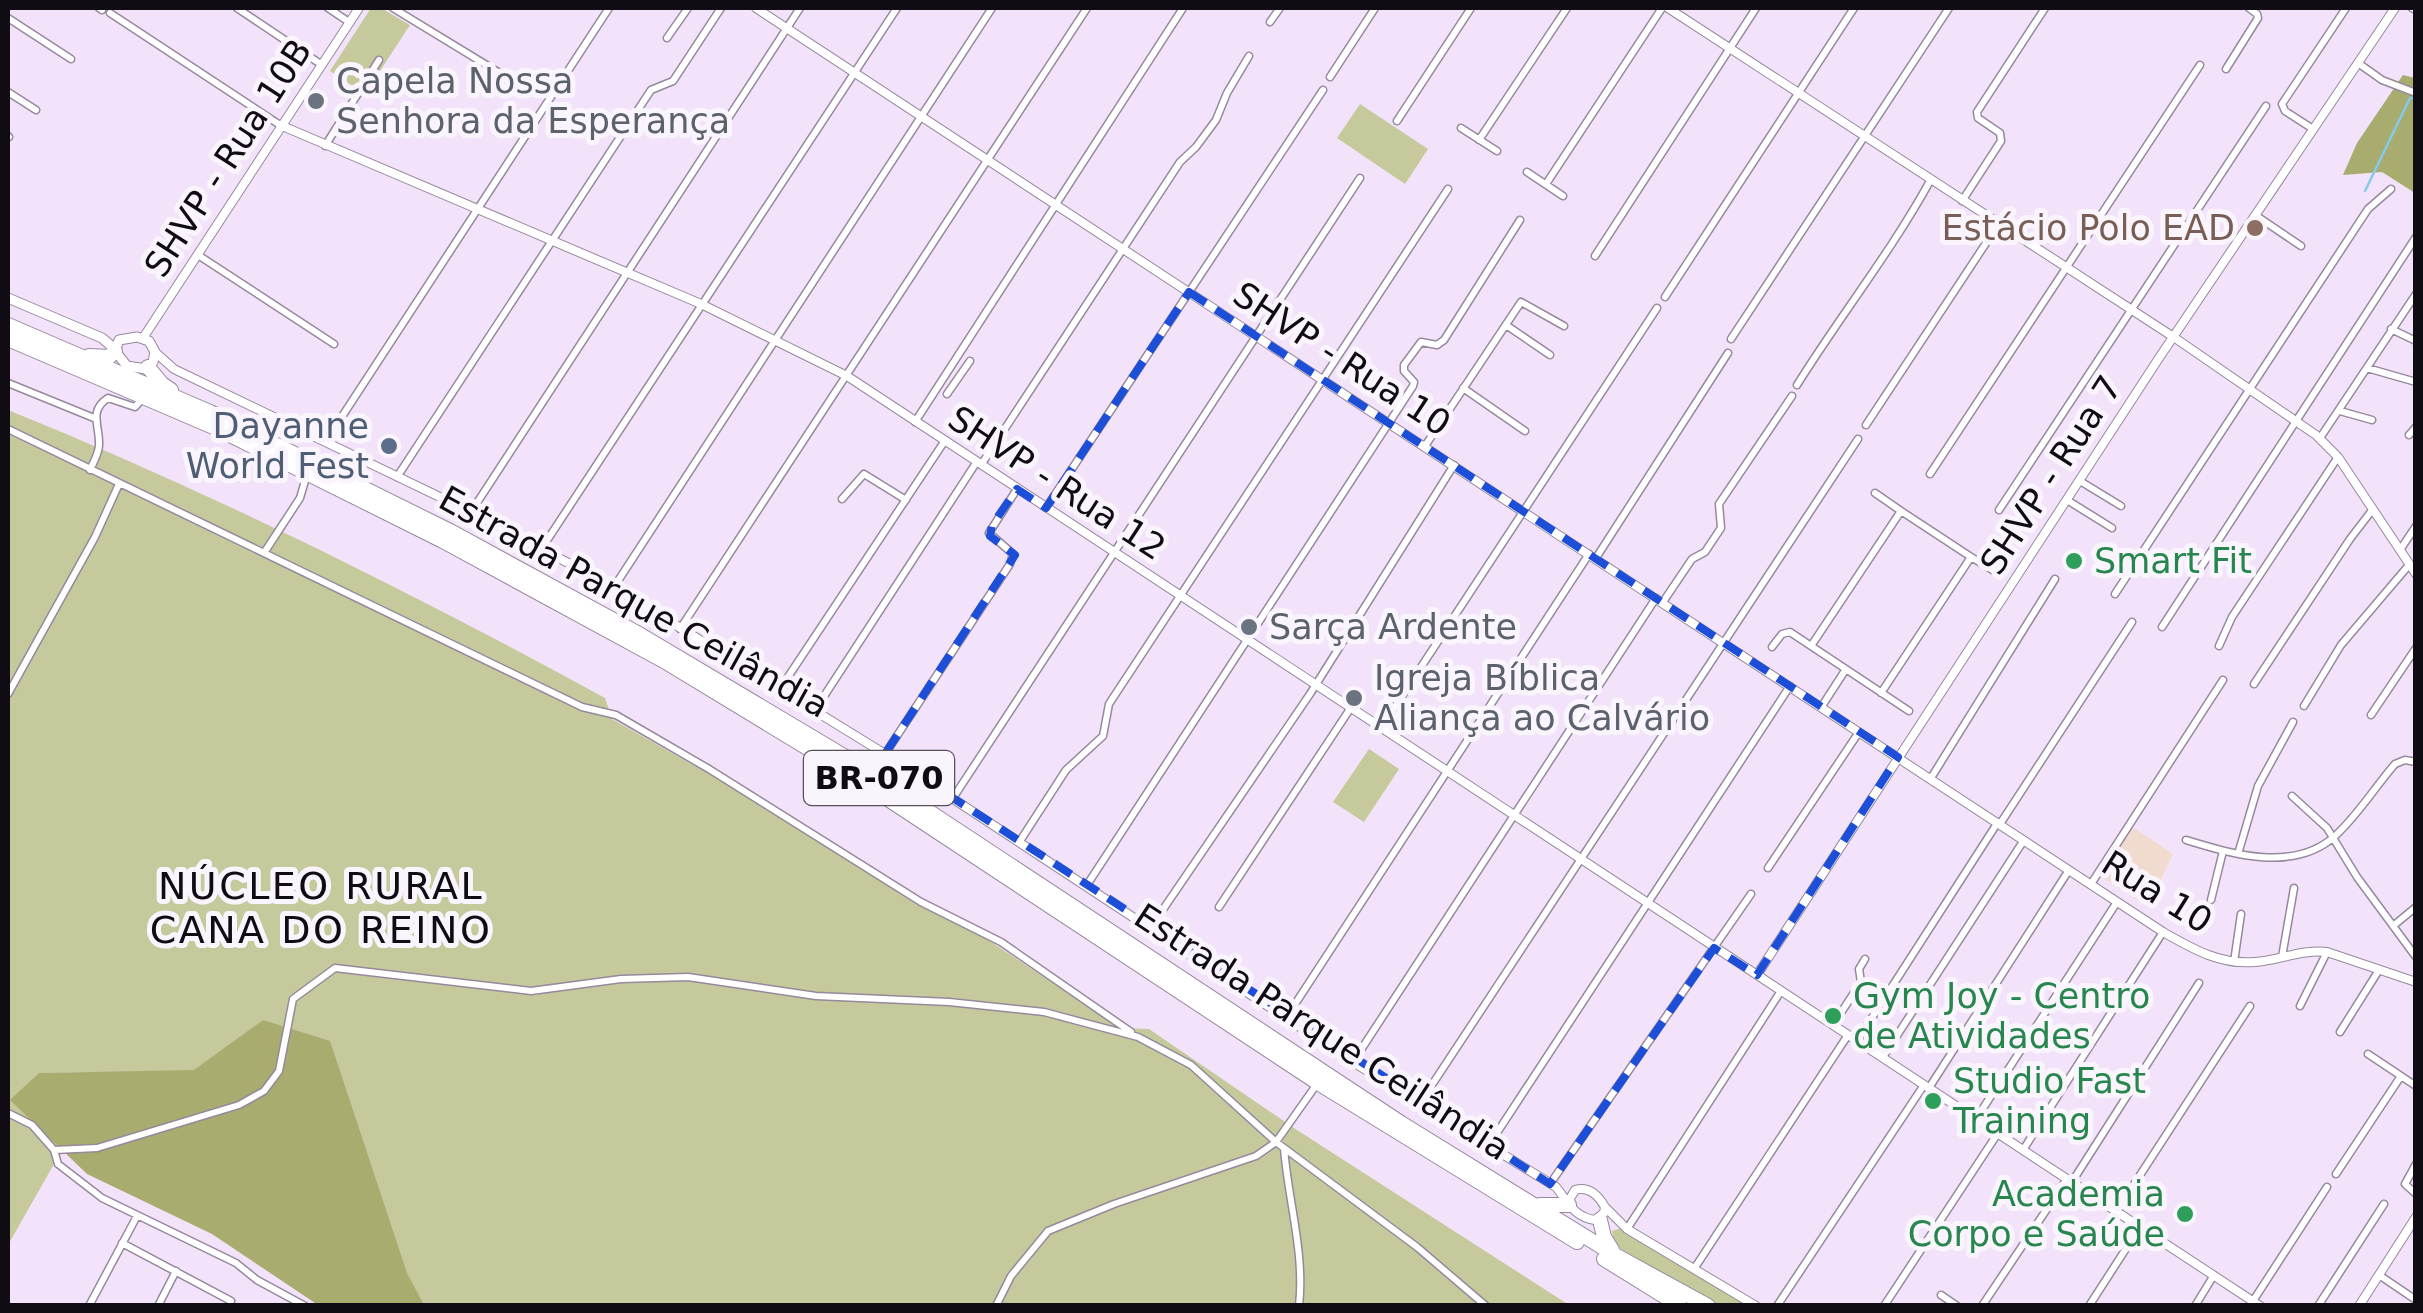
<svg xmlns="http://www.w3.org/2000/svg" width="2423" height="1313" font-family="'DejaVu Sans',sans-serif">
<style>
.industrial{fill:#f1dbce}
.green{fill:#c6c99b}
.forest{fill:#a8ac6e}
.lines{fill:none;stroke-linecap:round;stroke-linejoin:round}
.stream{stroke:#86caeb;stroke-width:2.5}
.minor-casing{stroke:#96889d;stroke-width:9}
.tertiary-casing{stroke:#96889d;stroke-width:10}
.secondary-casing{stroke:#96889d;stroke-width:11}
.motorway-casing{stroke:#96889d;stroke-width:16}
.minor{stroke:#fff;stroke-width:6}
.tertiary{stroke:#fff;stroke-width:8}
.secondary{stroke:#fff;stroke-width:9}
.motorway{stroke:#fff;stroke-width:14}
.marked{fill:none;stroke:#1d4ed8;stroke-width:8;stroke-dasharray:20 12;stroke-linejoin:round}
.worship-dot{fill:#6b7280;stroke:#faf4fd;stroke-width:4}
.education-dot{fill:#8d6e63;stroke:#faf4fd;stroke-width:4}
.service-dot{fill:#5c6f8a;stroke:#faf4fd;stroke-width:4}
.leisure-dot{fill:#2e9e5b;stroke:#faf4fd;stroke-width:4}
.labels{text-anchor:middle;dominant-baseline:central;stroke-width:10;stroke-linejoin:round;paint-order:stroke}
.shield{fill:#faf4fd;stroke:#57525a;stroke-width:2.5}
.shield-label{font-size:32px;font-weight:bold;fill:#110c14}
.worship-label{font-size:35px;fill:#5b616d;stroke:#faf4fd;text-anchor:start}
.street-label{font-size:35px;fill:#110c14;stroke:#faf4fd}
.education-label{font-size:35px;fill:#785e54;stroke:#faf4fd;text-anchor:end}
.service-label{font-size:35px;fill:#4e5e75;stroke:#faf4fd;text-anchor:end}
.leisure-label{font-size:35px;fill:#27864d;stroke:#faf4fd;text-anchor:start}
.neighbourhood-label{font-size:38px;letter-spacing:2.5px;fill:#110c14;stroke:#faf4fd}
</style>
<rect width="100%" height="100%" fill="#f2e3fa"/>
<path class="industrial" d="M2132,827L2173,854L2160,881L2151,880L2142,903L2100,876Z"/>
<path class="green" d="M371,8H381L410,25L365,94L330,71Z
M1360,104L1428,149L1405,184L1337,138Z
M8,410C213,493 411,592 605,698L612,719L767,807L916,904L979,934L1121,1028L1149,1029L1297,1130L1569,1305H424L263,1020L194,1071L39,1073L62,1150L8,1245Z
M1369,749L1399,769L1364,822L1333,802Z
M1621,1228L1751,1305L1717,1306L1621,1249L1614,1241L1612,1231Z"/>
<path class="forest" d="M2403,75L2415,78V193L2382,172L2343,175L2357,143Z
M263,1020L330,1041L407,1273L424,1305H318L212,1234L87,1174L10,1100L39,1073L194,1070Z"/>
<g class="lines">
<path class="stream" d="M2365,191L2410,98H2416"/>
<defs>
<path id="minor" d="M99,8L102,10
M237,8L322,65
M328,8L349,22
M393,8L511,80
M2412,8L2416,10
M110,13L280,125
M8,18L71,59
M1270,22L1280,8
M667,38L688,8
M2358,63L2382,80L2416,93
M2226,69L2258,18L2257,14L2249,8
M1330,77L1375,8
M8,92L36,110
M1397,121L1471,8
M1461,128L1497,151
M2313,129L2285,111L2282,104L2346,8
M8,136L9,137
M1479,140L1567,8
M325,146L379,60
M1527,172L1563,196
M1546,184L1662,8
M1962,201L2001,141L2000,133L1978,118L1977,112L2045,8
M2255,215L2301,246
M198,255L334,344
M1595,256L1756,8
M1665,297L1854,8
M1506,325L1550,355
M2391,329L2416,341
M1731,339L1949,8
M2367,368L2416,382
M8,383L94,418
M1797,385C1840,316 1891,252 1930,181
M1463,388L1525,431
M947,394L970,361
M2340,411L2372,420
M915,422L1183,8
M1866,425L1998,225
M8,429L582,707L616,715L709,769L921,902L1001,942L1131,1032
M2409,435L2416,427
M2320,438L2416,294
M326,441L609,8
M1425,446L1521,302L1564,326
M981,465L1180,162L1196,147L1216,120L1227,93L1249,56
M90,470C93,463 99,453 99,445C100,426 88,411 108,398L135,407L143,398
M1930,474L2200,65
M397,477L651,90L673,81L721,8
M2080,481L2121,506
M1875,493L1901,511
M842,499L864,474L906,500
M2067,500L2112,528
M1046,508L1323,90
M1999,510L2266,106
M471,512L800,8
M542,548L897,8
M2400,550L2416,526
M264,553L300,498L307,474
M1971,557L1999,574
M1596,558L1728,353
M614,587L992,8
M2115,594L2368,209L2391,189
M1663,602L1692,559L1705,552L1721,528L1719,504L1792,396
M2162,627L2416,237
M680,629L1087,8
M1811,646L1901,511L1971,557L1881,693
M2219,646L2232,617L2338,457
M1772,647L1782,634L1790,632L1909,711
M2254,684L2350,539L2373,509
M780,689L944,442
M8,694L95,537L119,484
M1822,706L1846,669
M2304,706L2341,645L2409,565
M815,710L976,463
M2371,715L2416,648
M1381,728L1657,308
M885,754L1010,564L1013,554L989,533L1017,489
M1931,778L2055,579
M2292,796L2327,828L2357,877L2416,957
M953,798L1360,178
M2000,824L2132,622
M2186,840C2232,854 2294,873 2335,836C2358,815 2375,787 2395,764L2405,760L2416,762
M1020,841L1066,770L1103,736L1109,704L1448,189
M2238,854L2258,786L2293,722
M1768,868L1859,732
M2091,884L2223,680
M1087,885L1413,386L1414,382L1404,371V365L1421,342L1437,345L1444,340L1520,220
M2211,900L2223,851
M1219,907L1350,709
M2393,926L2416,907
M1151,927L1310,694L1454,465
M2282,957L2294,888
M2234,962L2241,914
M2300,1006L2327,952
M1286,1018L1589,554
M1833,1025L1861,982L1859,969L1865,959
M2340,1032L2379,970
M1857,1041L1998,822
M2368,1054L2416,1086
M1883,1057L2024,840
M1353,1062L1656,598
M1929,1088L2069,870
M1420,1103L1858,439
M8,1113L32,1125L54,1150L58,1164L102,1198L236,1263L257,1280L305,1306
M1976,1119L2117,902
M1489,1145L1790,686
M1284,1148C1288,1200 1305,1253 1299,1306
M54,1150L97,1148L239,1105L264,1091L279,1071L293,999L335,968L531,991L621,979L688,977L816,996L949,1002L1044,1012L1138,1037L1191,1065L1276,1142L1417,1247L1486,1306
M2023,1150L2163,932
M2416,1164L2405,1184L2416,1194
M2336,1174L2401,1076
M2072,1182L2199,983
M1550,1184L1751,894
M2116,1212L2250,1006
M1627,1229L1781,991
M122,1243L231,1301L229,1306
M1694,1269L1848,1035
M2379,1275L2416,1300
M1941,1295L1957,1306
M2253,1301L2327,1187
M89,1306L137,1216
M158,1306L176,1271
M996,1306L1011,1276L1048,1231L1114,1204L1256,1156L1276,1142L1317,1084
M1777,1306L1924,1085
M1884,1306L1998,1133
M1982,1306L2067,1179
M2089,1306L2140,1227
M2195,1306L2214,1275
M2318,1306L2384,1204"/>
<path id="tertiary" d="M756,8L2163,932C2193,949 2220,965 2255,962C2280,960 2302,949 2327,952L2416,982
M1668,8L2175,338L2316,435L2338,457L2416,574
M280,125L701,304L847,376L2260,1306
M143,338L359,8
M155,352L174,369L471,512L614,587L885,754L1353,1062L1556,1187C1568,1202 1574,1217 1595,1220L1604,1213L1605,1207C1598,1195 1589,1186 1575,1190L1568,1202
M1757,975L2159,358L2395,8
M1605,1207L1627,1229L1756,1306
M2359,1306L2416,1217"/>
<path id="secondary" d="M8,298L102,338L116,350
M137,337L149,341L155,352L153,362L146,369L127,366L115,351L119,340Z"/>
<path id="motorway" d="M8,325L210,412L450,531L639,634L854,762L1401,1123L1615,1255L1708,1306
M8,339L218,429L443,541L664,661L847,772L1318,1083L1577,1242
M89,356L109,357L115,351
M148,367L162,384L171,390
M1540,1205H1569
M1600,1220L1604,1237L1612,1250
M1604,1259L1680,1306"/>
</defs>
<use href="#minor" class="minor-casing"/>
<use href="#tertiary" class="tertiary-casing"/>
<use href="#secondary" class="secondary-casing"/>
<use href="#motorway" class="motorway-casing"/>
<use href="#minor" class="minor"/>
<use href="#tertiary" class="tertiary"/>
<use href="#secondary" class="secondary"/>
<use href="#motorway" class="motorway"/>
</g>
<path class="marked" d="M1189,292L1898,757L1757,975L1714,948L1550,1184L885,754L1015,555L990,536L992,525L1017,489L1046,508Z"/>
<g class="worship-dot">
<circle cx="316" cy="101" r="10"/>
<circle cx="1249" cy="627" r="10"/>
<circle cx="1354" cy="698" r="10"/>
</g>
<circle class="education-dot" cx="2255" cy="228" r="10"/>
<circle class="service-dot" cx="389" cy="446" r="10"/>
<g class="leisure-dot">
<circle cx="2074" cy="561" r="10"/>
<circle cx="1833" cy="1016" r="10"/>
<circle cx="1933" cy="1101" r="10"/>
<circle cx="2185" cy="1214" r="10"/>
</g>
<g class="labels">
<rect class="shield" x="804" y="751" width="150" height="54" rx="8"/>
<g class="shield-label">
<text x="879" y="778">BR-070</text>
</g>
<g class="worship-label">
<text x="336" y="81">Capela Nossa<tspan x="336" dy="40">Senhora da Esperança</tspan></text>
<text x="1269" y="627">Sarça Ardente</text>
<text x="1374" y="678">Igreja Bíblica<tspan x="1374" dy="40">Aliança ao Calvário</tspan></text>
</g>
<g class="street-label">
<text transform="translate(228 158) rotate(-57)">SHVP - Rua 10B</text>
<text transform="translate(1342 359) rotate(33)">SHVP - Rua 10</text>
<text transform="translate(2051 475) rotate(-57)">SHVP - Rua 7</text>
<text transform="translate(1057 483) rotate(33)">SHVP - Rua 12</text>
<text transform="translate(634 602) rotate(29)">Estrada Parque Ceilândia</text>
<text transform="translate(2157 892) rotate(32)">Rua 10</text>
<text transform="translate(1322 1032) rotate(33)">Estrada Parque Ceilândia</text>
</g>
<g class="education-label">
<text x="2235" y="228">Estácio Polo EAD</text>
</g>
<g class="service-label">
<text x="369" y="426">Dayanne<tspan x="369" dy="40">World Fest</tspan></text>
</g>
<g class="leisure-label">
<text x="2094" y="561">Smart Fit</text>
<text x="1853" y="996">Gym Joy - Centro<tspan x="1853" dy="40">de Atividades</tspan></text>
<text x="1953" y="1081">Studio Fast<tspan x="1953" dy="40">Training</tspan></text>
<text x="2165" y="1194" text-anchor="end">Academia<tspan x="2165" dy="40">Corpo e Saúde</tspan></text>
</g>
<g class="neighbourhood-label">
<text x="321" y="886">NÚCLEO RURAL<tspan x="321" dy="44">CANA DO REINO</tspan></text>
</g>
</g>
<rect width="2423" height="1313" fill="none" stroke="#110c14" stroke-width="20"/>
</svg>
